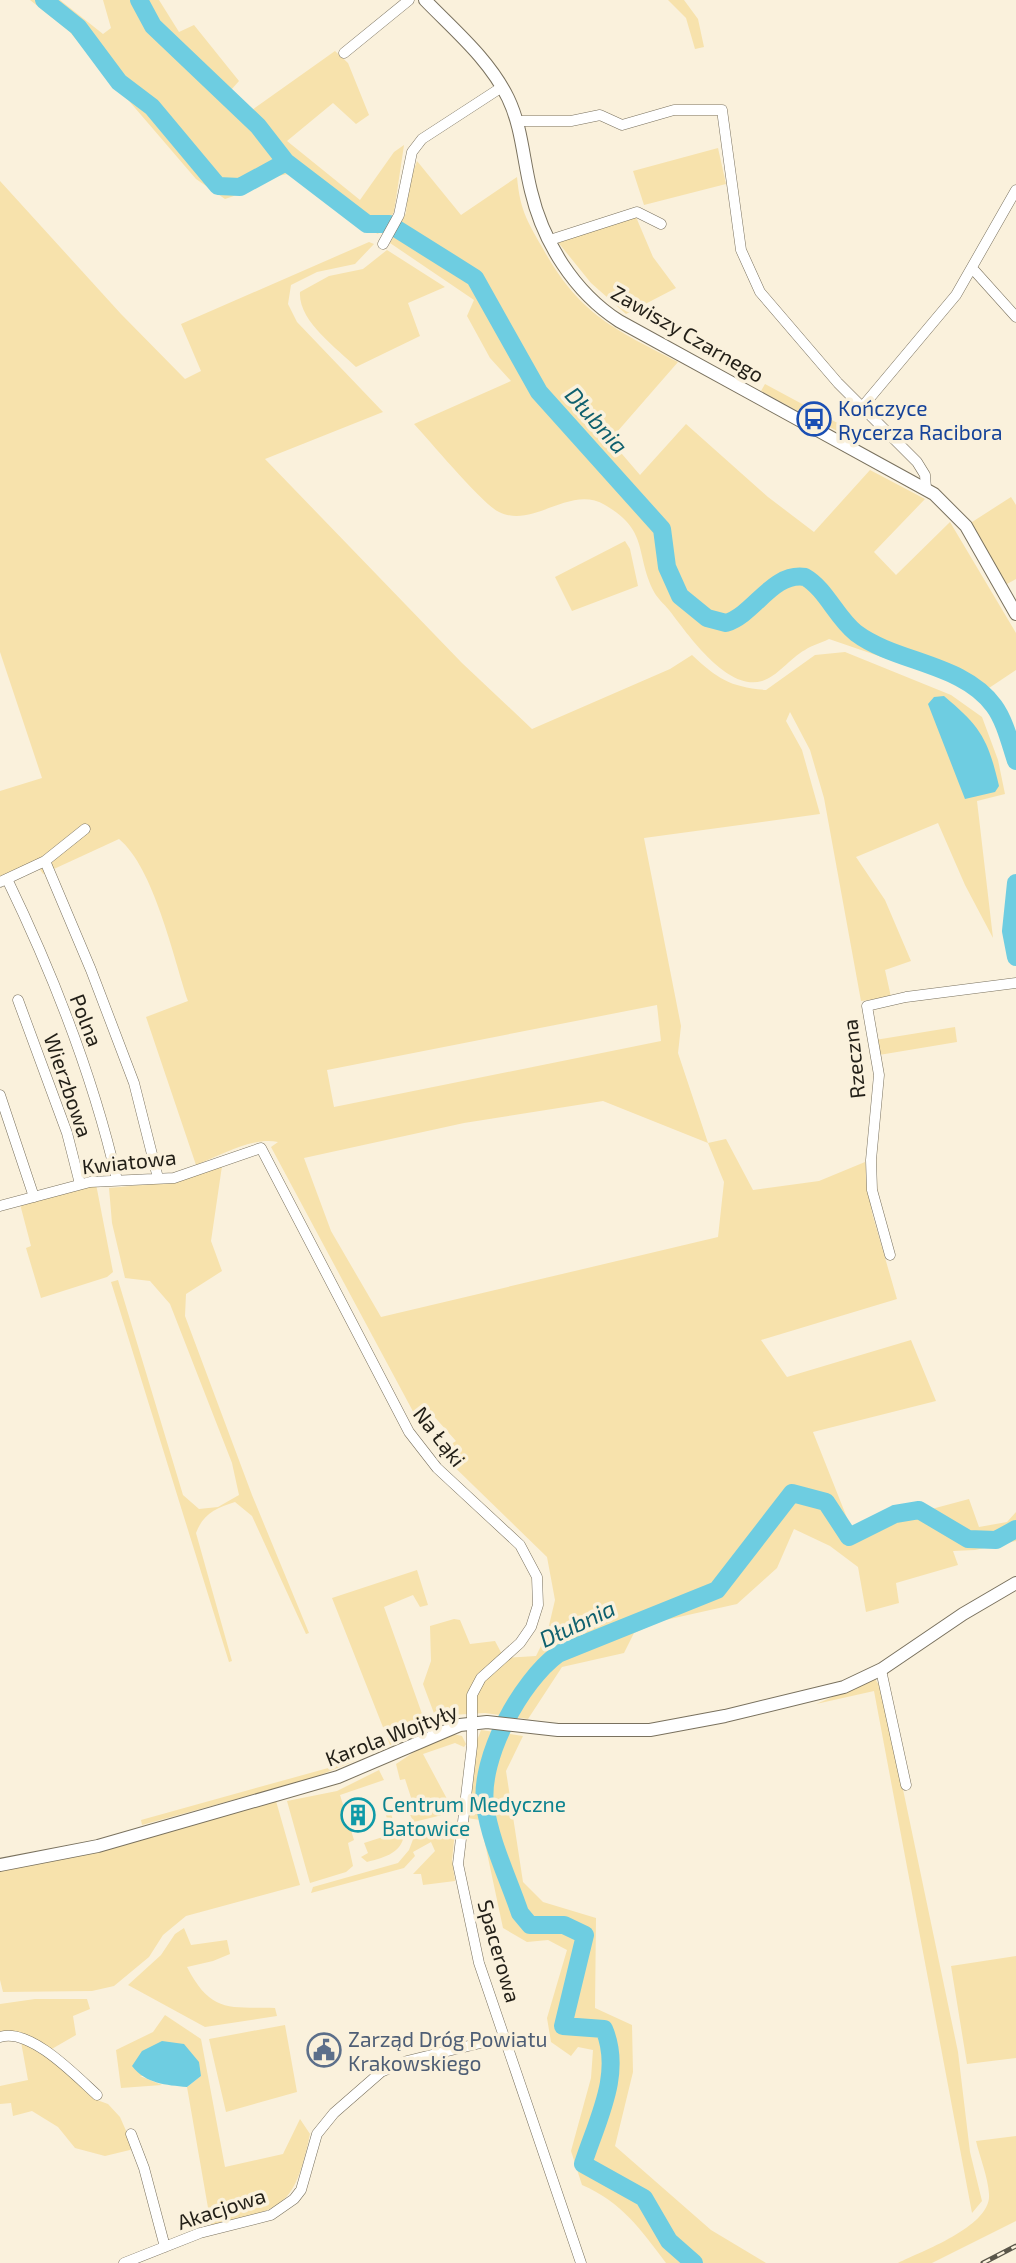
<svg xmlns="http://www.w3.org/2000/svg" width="1016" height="2263" font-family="'Exo 2',sans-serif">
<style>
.green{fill:#f7e2ac;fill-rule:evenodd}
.water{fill:#6ecde1}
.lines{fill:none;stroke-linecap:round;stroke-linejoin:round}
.river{stroke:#6ecde1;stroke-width:18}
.minor-casing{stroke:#79715e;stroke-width:11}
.tertiary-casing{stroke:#79715e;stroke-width:14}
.minor{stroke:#fff;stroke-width:10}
.tertiary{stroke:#fff;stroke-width:12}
.rail-casing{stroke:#5a564a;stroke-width:5}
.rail{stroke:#faf1dc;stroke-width:2.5;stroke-dasharray:8;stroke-linecap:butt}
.labels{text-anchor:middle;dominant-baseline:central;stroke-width:7;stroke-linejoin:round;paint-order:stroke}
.street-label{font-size:21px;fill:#221f17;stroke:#faf1dc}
.transit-label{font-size:21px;fill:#164399;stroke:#faf1dc;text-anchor:start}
.culture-label{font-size:21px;fill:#0d838f;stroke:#faf1dc;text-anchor:start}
.service-label{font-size:21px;fill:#4e5e75;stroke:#faf1dc;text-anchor:start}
.water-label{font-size:23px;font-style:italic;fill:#0f606e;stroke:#faf1dc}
</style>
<rect width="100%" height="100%" fill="#faf1dc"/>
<path class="green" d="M30,0H60L103,34L111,28L103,0H159L179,32L194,25L239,81L231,90L252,110L335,51L348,63L369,115L356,124L333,103L287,141L360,200L394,152L404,145L394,212L378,234L348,219L290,174C266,176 248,192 225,199L196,179L69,31Z
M668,0H684L698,19L704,47L695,49L686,18Z
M718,148L726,184L644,205L633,171Z
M417,161L461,215L517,177C520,209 526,219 542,247C579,314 612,328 678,362L610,440L640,475L686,424L768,497L814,532L870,470L925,499L874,552L896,575L950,522L1016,633V670L989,688L942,663L937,676L829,639C821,643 812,645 805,650C790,658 777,677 762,681C727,692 687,633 669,610C664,604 656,597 653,590C635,552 649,531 605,505C570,484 534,529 499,512C483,505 430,441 414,424L511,381L490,358L467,316L474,300L390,243L406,213L409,183Z
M0,181L121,314L185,379L201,371L181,324L369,242L374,244L355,264L317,272L291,285L288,304L297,322L383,412L265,459L462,663L532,729L670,669L692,655C718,679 730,687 766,690L815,655L845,652L951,695L982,717L998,760L1005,794L977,801L993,938L965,885L938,823L856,857L885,900L911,961L885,970L891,997L861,1001L824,798L810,750L790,712L786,721L802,750L820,814L644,838L681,1026L678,1053L708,1143L726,1139L753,1190L819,1181L865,1162L872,1213L897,1299L761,1340L787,1377L911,1340L936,1401L813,1432L851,1528C878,1516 899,1493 928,1510L969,1499L979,1527L1007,1522L1016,1512V1541L975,1550L953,1551L958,1565L896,1583L899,1603L866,1612L858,1567L830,1546L794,1529L777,1568L737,1604L661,1621L634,1633L624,1653L562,1667L528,1719L485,1713L435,1716L423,1684L431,1661L430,1626L454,1619L460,1620L470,1644L495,1641L504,1658L536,1656L547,1634L555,1600L547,1557L439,1452L456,1441L431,1413L416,1417L271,1147L278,1142C254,1136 219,1156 196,1165L146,1017L188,1001C173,956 154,868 119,839L43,874L35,862L0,877V791L42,778L0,652ZM657,1005L661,1041L334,1107L327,1070ZM603,1101L708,1143L724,1182L718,1237L381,1317L331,1231L304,1158L464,1123Z
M636,217L653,257L676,288L626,314L591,283L557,241Z
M387,250L445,287L408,303L420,336L356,367C337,348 298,321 300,292L329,276L363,269Z
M765,384L843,426L839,432L818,421L819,418H811L761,391Z
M1011,497L1016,505V579L1007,584L969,524Z
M625,541L630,549L638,586L572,611L555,577Z
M955,1027L957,1042L879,1055L875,1040Z
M222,1166L211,1241L222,1271L186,1294L185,1316L252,1495L309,1633L306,1634L252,1516L235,1502C216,1508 203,1514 196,1533L232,1661L229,1662L111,1282L118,1280L183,1495L199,1509L218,1507L239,1495L232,1463L170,1304L150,1281L125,1278L112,1223L109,1188L173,1182Z
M96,1184L113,1272L107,1277L41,1298L26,1248L31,1246L20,1204Z
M417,1570L428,1605L420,1607L413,1595L384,1607L426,1725L390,1745L332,1598Z
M875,1679L882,1689L958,2052L970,2152L982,2201L972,2213L874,1691L816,1704Z
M481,1730L523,1736L506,1771L523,1882L543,1902L596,1918L595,2008L632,2025L633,2072L615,2146L711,2230L766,2263H666C641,2230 622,2202 582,2185L571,2151L591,2078L593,2050L578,2047L571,2056L551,2042L547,2018L567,1950L548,1940L527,1942L503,1928L480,1820L467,1818L476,1743Z
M453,1734L462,1736L466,1744L464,1747L455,1743L423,1754L454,1812L414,1822L410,1815L416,1813L405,1779L400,1780L396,1764L420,1748Z
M357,1760L313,1778L142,1825L141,1820Z
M379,1770L384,1780L340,1795L354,1840L348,1843L353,1866L346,1872L310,1883L287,1801L337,1791Z
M276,1801L300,1885L186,1916L163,1935L149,1957L114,1986L92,1991L3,1992L0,1980V1868Z
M390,1811L396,1829L404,1828C406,1852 386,1857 367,1862L361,1857L368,1853L364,1843L392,1834L385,1812Z
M447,1822H456L452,1860L455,1881L423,1885L421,1874H413L435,1851L431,1842L413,1852L415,1856L404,1868L311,1893L313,1887L398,1863L409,1850L415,1834Z
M184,1928L191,1945L227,1940L230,1954L213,1961L187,1967C211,2013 228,2007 275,2008L277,2016L205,2027L128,1985L161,1955L175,1934Z
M1016,1956V2058L967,2064L951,1966Z
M35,1999H87L90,2009L73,2016L76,2035L50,2050C34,2041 19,2027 0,2033V2004Z
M165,2015L201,2039L225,2167L283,2154L300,2119L310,2134C294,2210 282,2209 211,2225L187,2087L201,2076H140L162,2085L121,2088L116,2050L153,2032Z
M285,2025L297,2092L226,2112L209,2039Z
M21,2042L74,2074L97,2100L108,2104L120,2117L134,2149L105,2156L75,2148L58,2127L32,2111L13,2116L11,2103L0,2104V2086L28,2080Z
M1016,2136V2221L932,2263H898C922,2251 992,2226 989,2194C988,2177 980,2158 976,2141Z"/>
<path class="water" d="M944,696C981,727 988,739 999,786L995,792L965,799L928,704L934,697Z
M162,2041L184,2044L199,2062L201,2076L187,2087C166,2085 146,2084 132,2066L142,2051Z"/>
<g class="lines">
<path class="river" d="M44,0L78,27L119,82L152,107L218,186L240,187L286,162
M139,0L153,26L258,126L286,162L367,224H389L475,278L539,392L662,529L667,567L680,596L707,618L726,623C755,614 772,572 805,577C826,589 836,617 856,633C896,663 963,663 994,706C1005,721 1010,743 1016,761
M1016,883L1011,931L1016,957
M694,2263L669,2241L644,2198L583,2164C597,2120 623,2074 604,2029L563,2026L585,1935L564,1925H530L520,1913C508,1878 490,1841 485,1805C479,1758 521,1681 558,1654L717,1590L792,1493L826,1502L849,1537L895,1514L919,1510L968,1539L996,1540L1016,1529"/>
<defs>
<path id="minor" d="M344,53L409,0
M517,121H571L600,115L622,125L674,110H722L741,250L760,292L838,383L917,462L925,475L926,489
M550,240L637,212L661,224
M383,244L399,215L412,152L422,139L502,87
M972,268L1016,317
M863,406L956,295L1016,190
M45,861L91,970L134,1083L158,1178
M7,879C53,974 93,1076 117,1180
M0,882L45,861L85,829
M18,1000L67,1133L80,1184
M0,1095L34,1197
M0,1206L90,1182L174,1178L261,1148L409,1432L437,1468L520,1545L537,1577L538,1605L531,1627L520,1643L481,1678L472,1695V1746L458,1864L479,1963L581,2263
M890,1255L872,1190L871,1160L879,1075L867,1006L906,997L1016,983
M881,1670L906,1785
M0,2037C30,2027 77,2077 97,2095
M131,2134L144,2168L165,2247
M124,2263L200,2233L271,2215L294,2199L301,2190L317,2134L334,2113L381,2072L407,2061L505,2037"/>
<path id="tertiary" d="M425,0C454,30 489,59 508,98C522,127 523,159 531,191C543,242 574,292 619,321L934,494L966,526L1016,614
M0,1865L98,1846L338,1777L460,1725L487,1722L558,1730H650L725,1716L844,1687L882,1669L963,1614L1016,1583"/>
</defs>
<use href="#minor" class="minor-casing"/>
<use href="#tertiary" class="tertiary-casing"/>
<use href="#minor" class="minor"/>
<use href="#tertiary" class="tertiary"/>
<defs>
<path id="rail" d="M983,2263L1016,2246"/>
</defs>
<use href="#rail" class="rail-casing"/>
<use href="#rail" class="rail"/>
</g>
<defs>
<symbol id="bus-ring" viewBox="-11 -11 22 22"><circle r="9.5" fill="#faf1dc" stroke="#1a4fb4" stroke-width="1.5"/><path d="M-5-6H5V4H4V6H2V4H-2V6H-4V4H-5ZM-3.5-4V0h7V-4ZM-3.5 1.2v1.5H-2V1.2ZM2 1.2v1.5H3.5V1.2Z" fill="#1a4fb4"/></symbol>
<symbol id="building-ring" viewBox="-11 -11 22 22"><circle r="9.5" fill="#faf1dc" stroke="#0f9aa8" stroke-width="1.5"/><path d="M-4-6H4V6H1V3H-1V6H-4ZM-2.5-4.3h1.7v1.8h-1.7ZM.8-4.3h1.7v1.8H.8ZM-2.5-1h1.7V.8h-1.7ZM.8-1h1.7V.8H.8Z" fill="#0f9aa8"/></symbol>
<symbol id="civic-ring" viewBox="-11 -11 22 22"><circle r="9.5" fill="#faf1dc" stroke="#5c6f8a" stroke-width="1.5"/><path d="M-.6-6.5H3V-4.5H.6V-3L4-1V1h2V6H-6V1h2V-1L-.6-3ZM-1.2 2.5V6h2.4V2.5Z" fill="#5c6f8a"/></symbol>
</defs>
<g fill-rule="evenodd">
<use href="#bus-ring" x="795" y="400" width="38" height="38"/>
<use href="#building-ring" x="339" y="1796" width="38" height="38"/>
<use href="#civic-ring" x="305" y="2031" width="38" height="38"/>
</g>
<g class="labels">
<g class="street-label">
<text transform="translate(688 333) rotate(30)">Zawiszy Czarnego</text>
<text transform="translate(87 1020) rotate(69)">Polna</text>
<text transform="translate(853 1059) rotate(-96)">Rzeczna</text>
<text transform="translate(69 1085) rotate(71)">Wierzbowa</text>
<text transform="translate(129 1161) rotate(-6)">Kwiatowa</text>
<text transform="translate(440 1436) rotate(52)">Na Łąki</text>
<text transform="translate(391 1734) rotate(-21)">Karola Wojtyły</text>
<text transform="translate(500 1951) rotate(74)">Spacerowa</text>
<text transform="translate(221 2208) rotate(-18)">Akacjowa</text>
</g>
<g class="transit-label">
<text x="838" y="407">Kończyce<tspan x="838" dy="24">Rycerza Racibora</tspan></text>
</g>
<g class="culture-label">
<text x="382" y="1803">Centrum Medyczne<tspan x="382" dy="24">Batowice</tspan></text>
</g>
<g class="service-label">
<text x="348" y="2038">Zarząd Dróg Powiatu<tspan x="348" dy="24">Krakowskiego</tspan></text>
</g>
<g class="water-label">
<text transform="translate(597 420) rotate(48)">Dłubnia</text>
<text transform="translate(577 1623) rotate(-25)">Dłubnia</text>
</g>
</g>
</svg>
